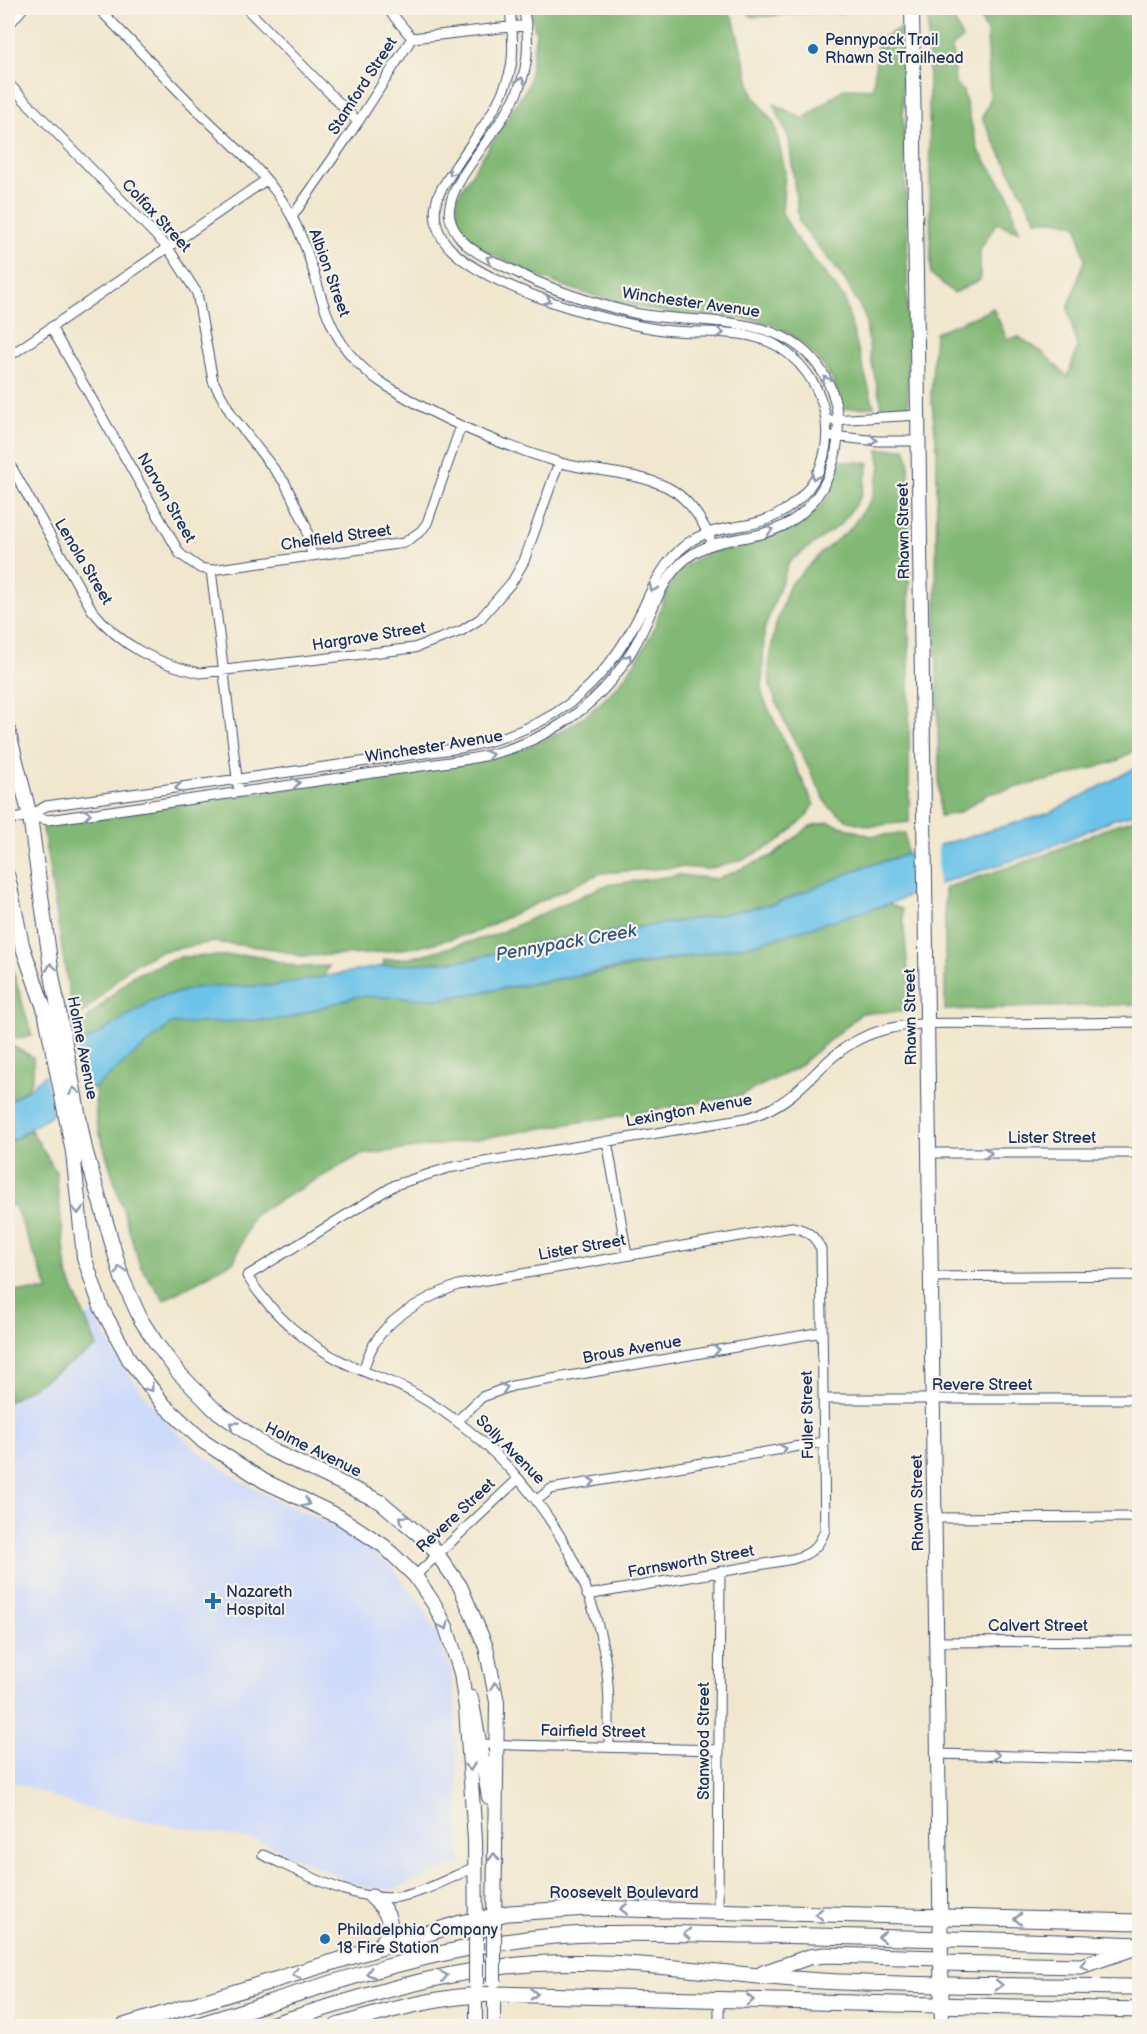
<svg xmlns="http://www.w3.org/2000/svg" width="1147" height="2034" font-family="'Balsamiq Sans',sans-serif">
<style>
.built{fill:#cedafa}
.forest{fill:#82b874;stroke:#4e7469;stroke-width:1.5}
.water{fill:#6cc3e9;stroke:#4479a4;stroke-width:1.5}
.pier{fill:#f1e7ce}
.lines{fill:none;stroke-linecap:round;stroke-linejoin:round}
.minor-casing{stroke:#3b4b6f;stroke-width:11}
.tertiary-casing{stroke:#3b4b6f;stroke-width:14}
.secondary-casing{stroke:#3b4b6f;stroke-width:16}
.trunk-casing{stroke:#3b4b6f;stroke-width:17}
.minor{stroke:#fff;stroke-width:9}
.tertiary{stroke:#fff;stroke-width:12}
.secondary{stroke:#fff;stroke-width:14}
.trunk{stroke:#fff;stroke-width:15}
.secondary-bridge-casing{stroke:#3b4b6f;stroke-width:16;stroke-linecap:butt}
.secondary-bridge{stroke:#fff;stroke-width:14}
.oneway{stroke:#8d97ae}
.poi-dot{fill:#1f6fb2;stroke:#f7f3e8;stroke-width:2}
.labels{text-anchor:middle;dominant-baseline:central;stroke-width:4.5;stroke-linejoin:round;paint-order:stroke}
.poi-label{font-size:16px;fill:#1b2f5e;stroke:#f7f3e8;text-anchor:start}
.street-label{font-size:16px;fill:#1b2f5e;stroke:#f7f3e8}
.water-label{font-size:18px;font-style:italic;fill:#2f5481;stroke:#f7f3e8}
</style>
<rect width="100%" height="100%" fill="#f7f3e8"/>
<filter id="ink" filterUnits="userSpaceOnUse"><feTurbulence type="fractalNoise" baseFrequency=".0167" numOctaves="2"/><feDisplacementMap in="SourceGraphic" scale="12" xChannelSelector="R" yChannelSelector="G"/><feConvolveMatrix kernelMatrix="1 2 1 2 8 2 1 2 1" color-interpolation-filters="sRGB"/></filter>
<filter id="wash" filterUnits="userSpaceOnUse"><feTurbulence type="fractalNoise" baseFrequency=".008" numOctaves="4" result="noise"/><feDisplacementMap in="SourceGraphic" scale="24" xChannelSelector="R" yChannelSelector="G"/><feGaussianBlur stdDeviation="1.35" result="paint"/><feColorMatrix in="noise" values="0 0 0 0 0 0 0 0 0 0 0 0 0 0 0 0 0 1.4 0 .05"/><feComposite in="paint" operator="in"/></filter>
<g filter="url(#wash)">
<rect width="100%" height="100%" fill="#f1e7ce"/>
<path class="built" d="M94,1313L113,1351L146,1397L169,1425L197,1450L239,1480L276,1501L320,1519L362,1541L395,1571L426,1612L441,1641L451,1672L455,1708L461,1863L394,1889L365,1888L259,1841L92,1811L8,1780V1352Z"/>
<path class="forest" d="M529,8H721L733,18L753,95L775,125L785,171L782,213L796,238L844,298L874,407L841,409C840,380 811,347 787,332C751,310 710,320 671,313C610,303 552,286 498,257C488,252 474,247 467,238C457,224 455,211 458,195L528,86L536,33Z
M746,8H850L839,14L831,11L753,17L747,12Z
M928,8C950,7 955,19 962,39L952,47L955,83L963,91L978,150L1008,194L1019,231L996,223L980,250V280L954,293L931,274Z
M975,8H1139L1140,747L1119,760L1074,774L988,794L958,813L940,816L936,631L937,449L931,395L935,333C954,323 974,319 993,308L1007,339L1019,337L1042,352L1068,377L1077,348L1068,308L1085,260L1077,225L1057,220H1036L982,118L990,100L987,32Z
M900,28L907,228L908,406L882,407L871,360L865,316L845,280L799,222L789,139L774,104L803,119L845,88L873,89L878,40Z
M905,448L909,460V822L871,826L849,821L828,806L782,716L770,686L769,660L776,625L789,586L822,552L850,529L872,499L881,466L878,450Z
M838,461L869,463L861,496L842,523L789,562L764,630L762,695L814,805L807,816L778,842L744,859L708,869L680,867L600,873L476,932L423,946L368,954L300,956L276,949L213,942L158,952L128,968L74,1023L42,823L469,763C552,747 612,712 651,635C661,614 664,585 682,569C723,533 781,550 820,506C823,502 829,497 831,492C835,482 836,471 838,461Z
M1139,818V1004L945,1010V888L1037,858L1117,824Z
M828,822L871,836L905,833L907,854L864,867L777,903L709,917L539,942L469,960L383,966L384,960L410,958L495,935L606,885L679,875L717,879L774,855L810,826Z
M888,904L902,909L912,1011L862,1013L796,1068L740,1096L439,1145L360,1155L253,1215L234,1261L164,1300L140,1266L96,1121L95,1087L171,1024L284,1019L358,996L441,999L621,969L755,944Z
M8,954L32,1036L8,1039Z
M253,955L298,967L329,966L323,977L272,986L200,987L157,998L84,1043L78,1028L132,976L178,957Z
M10,1045L33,1057C35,1085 31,1087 8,1102V1046Z
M31,1130L56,1172L67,1273L97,1347L8,1402V1291H49L14,1204L8,1208V1143Z"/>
<path class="water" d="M1139,766V813L1114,819L1036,853L944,882L888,904L755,944L441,999L358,996L284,1019L171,1024L95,1087L8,1143V1102L29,1089L79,1046L157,998L200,987L272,986L383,966L469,960L539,942L709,917L777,903L864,867L1050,813Z"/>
<path class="pier" d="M938,842V887L913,897V849Z
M75,1045L86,1096L54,1118L45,1071Z"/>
</g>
<g filter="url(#ink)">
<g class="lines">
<defs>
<path id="minor" d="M98,8C133,43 167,80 202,115C234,146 271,177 292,217C327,283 314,340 387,386C440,420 501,445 561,463C595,472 635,472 667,487C687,497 701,518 710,538
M246,8L358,122
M387,8L412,38
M8,26L23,8
M412,38L527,25
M8,83L168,248L197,293L213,381L233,417L285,483L306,526L312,556
M292,217L358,122L412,38
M51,327L180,554L200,568L211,570L238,786
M8,357L266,180
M832,420L919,415
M832,436L877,441H920
M8,461L92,610C121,646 155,663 200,673L414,648L461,631L480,619L512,582L524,561L559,462
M211,570L404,543L421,531L427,523L461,426
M30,816L46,806L460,748C550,731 603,691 643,608C654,583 666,559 688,543C714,524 749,530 777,515C845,478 841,387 779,347C745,326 701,335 663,330C612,323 463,284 440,234C436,225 434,214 436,204C438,190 449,178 456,166C474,139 496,112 507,81C516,58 512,32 510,8
M8,820L30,816L48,820L463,760C535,749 598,712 634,647C650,620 657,588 679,565C711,533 747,544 783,526C836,499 854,422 823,373C782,308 699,327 634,313C591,303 549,289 510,269C493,261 468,251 458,235C452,227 448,216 450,206C453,177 504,125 517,93C530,65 530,37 523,8
M607,1141L627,1255
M929,1153H1140
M931,1277L1140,1275
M363,1371C366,1362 369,1352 374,1344C389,1316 430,1296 458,1285L792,1227C807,1230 814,1235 821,1249L825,1530C819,1547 811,1554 793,1559L587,1595
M824,1399H1140
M457,1421L482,1397L512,1386L822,1332
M537,1500L551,1489L823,1442
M935,1518L1140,1517
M415,1576L518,1479
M936,1642L1140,1641
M475,1744L719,1750
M609,1747C609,1715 610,1684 604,1652C584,1542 508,1446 412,1392C390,1380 367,1374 345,1363C304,1343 272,1314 247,1276L395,1185L448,1168L747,1118C802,1102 812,1066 854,1042C896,1017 955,1024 1002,1024C1048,1023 1094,1023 1140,1022
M937,1754L1140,1759
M263,1855C301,1872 356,1903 398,1897C424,1893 451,1877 475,1867
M718,1911L720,1571
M719,1999V2026"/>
<path id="tertiary" d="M494,1994V2026
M476,2026V1995"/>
<path id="secondary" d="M912,8L942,2026
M8,730L30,816L52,975L85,1149L122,1278L141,1320L156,1343L178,1372L213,1408L269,1449L381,1502L430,1544L460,1586L486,1647L497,1702L494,1926
M8,877L22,945L45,1011L73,1152L84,1257L101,1307L130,1361L165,1406L204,1442L264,1481L338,1516L384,1546L415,1576L434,1604L446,1627L461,1673L466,1708L475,1840L476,1931
M471,1698L489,1797"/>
<path id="trunk" d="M372,1897C390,1912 398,1930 377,1948
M941,1963L1081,1966L1131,1949
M763,1973L809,1957L825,1955L941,1958
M124,2026L461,1923L509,1913L588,1908L1140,1922
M195,2026C297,1995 399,1957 505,1942C586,1929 669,1934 750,1935C880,1937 1010,1940 1140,1945
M267,2026C343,2003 420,1977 500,1967C607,1953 715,1975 821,1981C927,1987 1034,1985 1140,1987
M337,2026C389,2010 438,1996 494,1994L1140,2010"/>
</defs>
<use href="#minor" class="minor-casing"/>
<use href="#tertiary" class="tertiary-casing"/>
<use href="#secondary" class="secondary-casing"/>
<use href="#trunk" class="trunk-casing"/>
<use href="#minor" class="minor"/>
<use href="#tertiary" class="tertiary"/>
<use href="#secondary" class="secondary"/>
<use href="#trunk" class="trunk"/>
<defs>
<path id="secondary-bridge" d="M476,1933V1984
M494,1981V1931"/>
</defs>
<use href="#secondary-bridge" class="secondary-bridge-casing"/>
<use href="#secondary-bridge" class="secondary-bridge"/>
</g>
<defs><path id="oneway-chevron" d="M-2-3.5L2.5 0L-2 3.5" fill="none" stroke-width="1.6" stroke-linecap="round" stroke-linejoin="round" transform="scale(1.5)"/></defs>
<g class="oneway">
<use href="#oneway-chevron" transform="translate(521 81) rotate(-73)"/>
<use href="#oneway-chevron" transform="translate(452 172) rotate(124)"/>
<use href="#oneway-chevron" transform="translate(490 259) rotate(-151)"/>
<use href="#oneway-chevron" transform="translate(547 300) rotate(20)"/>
<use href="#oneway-chevron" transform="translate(720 333) rotate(3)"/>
<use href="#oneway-chevron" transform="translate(826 380) rotate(-118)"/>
<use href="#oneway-chevron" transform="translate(873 440) rotate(5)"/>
<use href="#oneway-chevron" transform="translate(815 476) rotate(121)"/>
<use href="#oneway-chevron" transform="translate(769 530) rotate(-15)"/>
<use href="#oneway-chevron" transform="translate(653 588) rotate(117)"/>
<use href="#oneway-chevron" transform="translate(628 658) rotate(-58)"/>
<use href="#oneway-chevron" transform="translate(489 755) rotate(-13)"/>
<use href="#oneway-chevron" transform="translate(296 783) rotate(-9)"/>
<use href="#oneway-chevron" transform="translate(179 788) rotate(173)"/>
<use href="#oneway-chevron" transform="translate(87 814) rotate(-8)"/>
<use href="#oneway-chevron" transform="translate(51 967) rotate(-98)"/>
<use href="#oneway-chevron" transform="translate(74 1091) rotate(-101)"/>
<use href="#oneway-chevron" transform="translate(988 1153)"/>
<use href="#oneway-chevron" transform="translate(78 1210) rotate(88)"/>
<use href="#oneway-chevron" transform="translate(120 1270) rotate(-107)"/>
<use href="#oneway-chevron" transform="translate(716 1350) rotate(-10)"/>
<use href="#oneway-chevron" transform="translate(150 1388) rotate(52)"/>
<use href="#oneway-chevron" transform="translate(504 1388) rotate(-17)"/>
<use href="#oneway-chevron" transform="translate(233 1425) rotate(-141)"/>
<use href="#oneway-chevron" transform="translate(783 1449) rotate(-10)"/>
<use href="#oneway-chevron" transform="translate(591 1482) rotate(-10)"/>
<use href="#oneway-chevron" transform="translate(306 1503) rotate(26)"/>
<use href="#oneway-chevron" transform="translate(403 1519) rotate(-140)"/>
<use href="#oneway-chevron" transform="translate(445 1626) rotate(65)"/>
<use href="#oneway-chevron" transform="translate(495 1686) rotate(-99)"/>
<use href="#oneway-chevron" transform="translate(996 1755) rotate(1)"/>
<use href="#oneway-chevron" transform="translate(470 1767) rotate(83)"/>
<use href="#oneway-chevron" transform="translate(494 1857) rotate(-90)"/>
<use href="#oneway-chevron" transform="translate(624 1909) rotate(-179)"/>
<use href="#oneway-chevron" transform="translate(819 1914) rotate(-179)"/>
<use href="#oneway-chevron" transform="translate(1018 1919) rotate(-179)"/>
<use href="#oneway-chevron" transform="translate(687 1934) rotate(-179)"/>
<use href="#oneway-chevron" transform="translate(882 1937) rotate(-179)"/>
<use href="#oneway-chevron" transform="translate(1084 1965) rotate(169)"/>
<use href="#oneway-chevron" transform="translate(370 1973) rotate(163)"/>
<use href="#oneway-chevron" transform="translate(296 1974) rotate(163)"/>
<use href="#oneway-chevron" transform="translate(444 1976) rotate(-11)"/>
<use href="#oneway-chevron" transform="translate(999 1985) rotate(1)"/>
<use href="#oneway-chevron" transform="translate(534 1994) rotate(1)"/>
<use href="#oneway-chevron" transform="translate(750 2000) rotate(1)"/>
</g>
</g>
<g class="poi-dot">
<circle cx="813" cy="49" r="6"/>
<path d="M210 1592h6v6h6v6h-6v6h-6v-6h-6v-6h6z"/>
<circle cx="325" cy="1939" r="6"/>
</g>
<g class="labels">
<g class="poi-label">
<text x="825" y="40">Pennypack Trail<tspan x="825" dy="18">Rhawn St Trailhead</tspan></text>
<text x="226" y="1592">Nazareth<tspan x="226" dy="18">Hospital</tspan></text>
<text x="337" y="1930">Philadelphia Company<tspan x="337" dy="18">18 Fire Station</tspan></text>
</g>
<g class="street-label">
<text transform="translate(363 86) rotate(-57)">Stamford Street</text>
<text transform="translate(156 216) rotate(47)">Colfax Street</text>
<text transform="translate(329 273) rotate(70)">Albion Street</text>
<text transform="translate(691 303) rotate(8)">Winchester Avenue</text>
<text transform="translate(166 498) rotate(60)">Narvon Street</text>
<text transform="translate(904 531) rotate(-91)">Rhawn Street</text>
<text transform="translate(336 538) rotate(-8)">Chelfield Street</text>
<text transform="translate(83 562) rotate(59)">Lenola Street</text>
<text transform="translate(369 637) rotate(-9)">Hargrave Street</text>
<text transform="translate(434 747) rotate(-9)">Winchester Avenue</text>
<text transform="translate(911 1017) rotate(-91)">Rhawn Street</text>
<text transform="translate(82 1048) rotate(79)">Holme Avenue</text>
<text transform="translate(689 1111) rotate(-10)">Lexington Avenue</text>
<text x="1052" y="1138">Lister Street</text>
<text transform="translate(582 1248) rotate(-10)">Lister Street</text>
<text transform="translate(632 1350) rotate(-10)">Brous Avenue</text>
<text x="982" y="1385">Revere Street</text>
<text transform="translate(808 1415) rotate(-91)">Fuller Street</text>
<text transform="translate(313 1450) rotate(26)">Holme Avenue</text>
<text transform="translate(510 1450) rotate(45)">Solly Avenue</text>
<text transform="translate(918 1503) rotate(-91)">Rhawn Street</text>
<text transform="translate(456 1516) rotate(-43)">Revere Street</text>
<text transform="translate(691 1562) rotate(-10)">Farnsworth Street</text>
<text x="1038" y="1626">Calvert Street</text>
<text transform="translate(593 1732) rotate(1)">Fairfield Street</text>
<text transform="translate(704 1741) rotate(-90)">Stanwood Street</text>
<text x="624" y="1893">Roosevelt Boulevard</text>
</g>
<g class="water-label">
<text transform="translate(566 943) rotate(-10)">Pennypack Creek</text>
</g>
</g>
<rect width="1147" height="2034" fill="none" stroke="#f7f3e8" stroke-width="30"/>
</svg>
